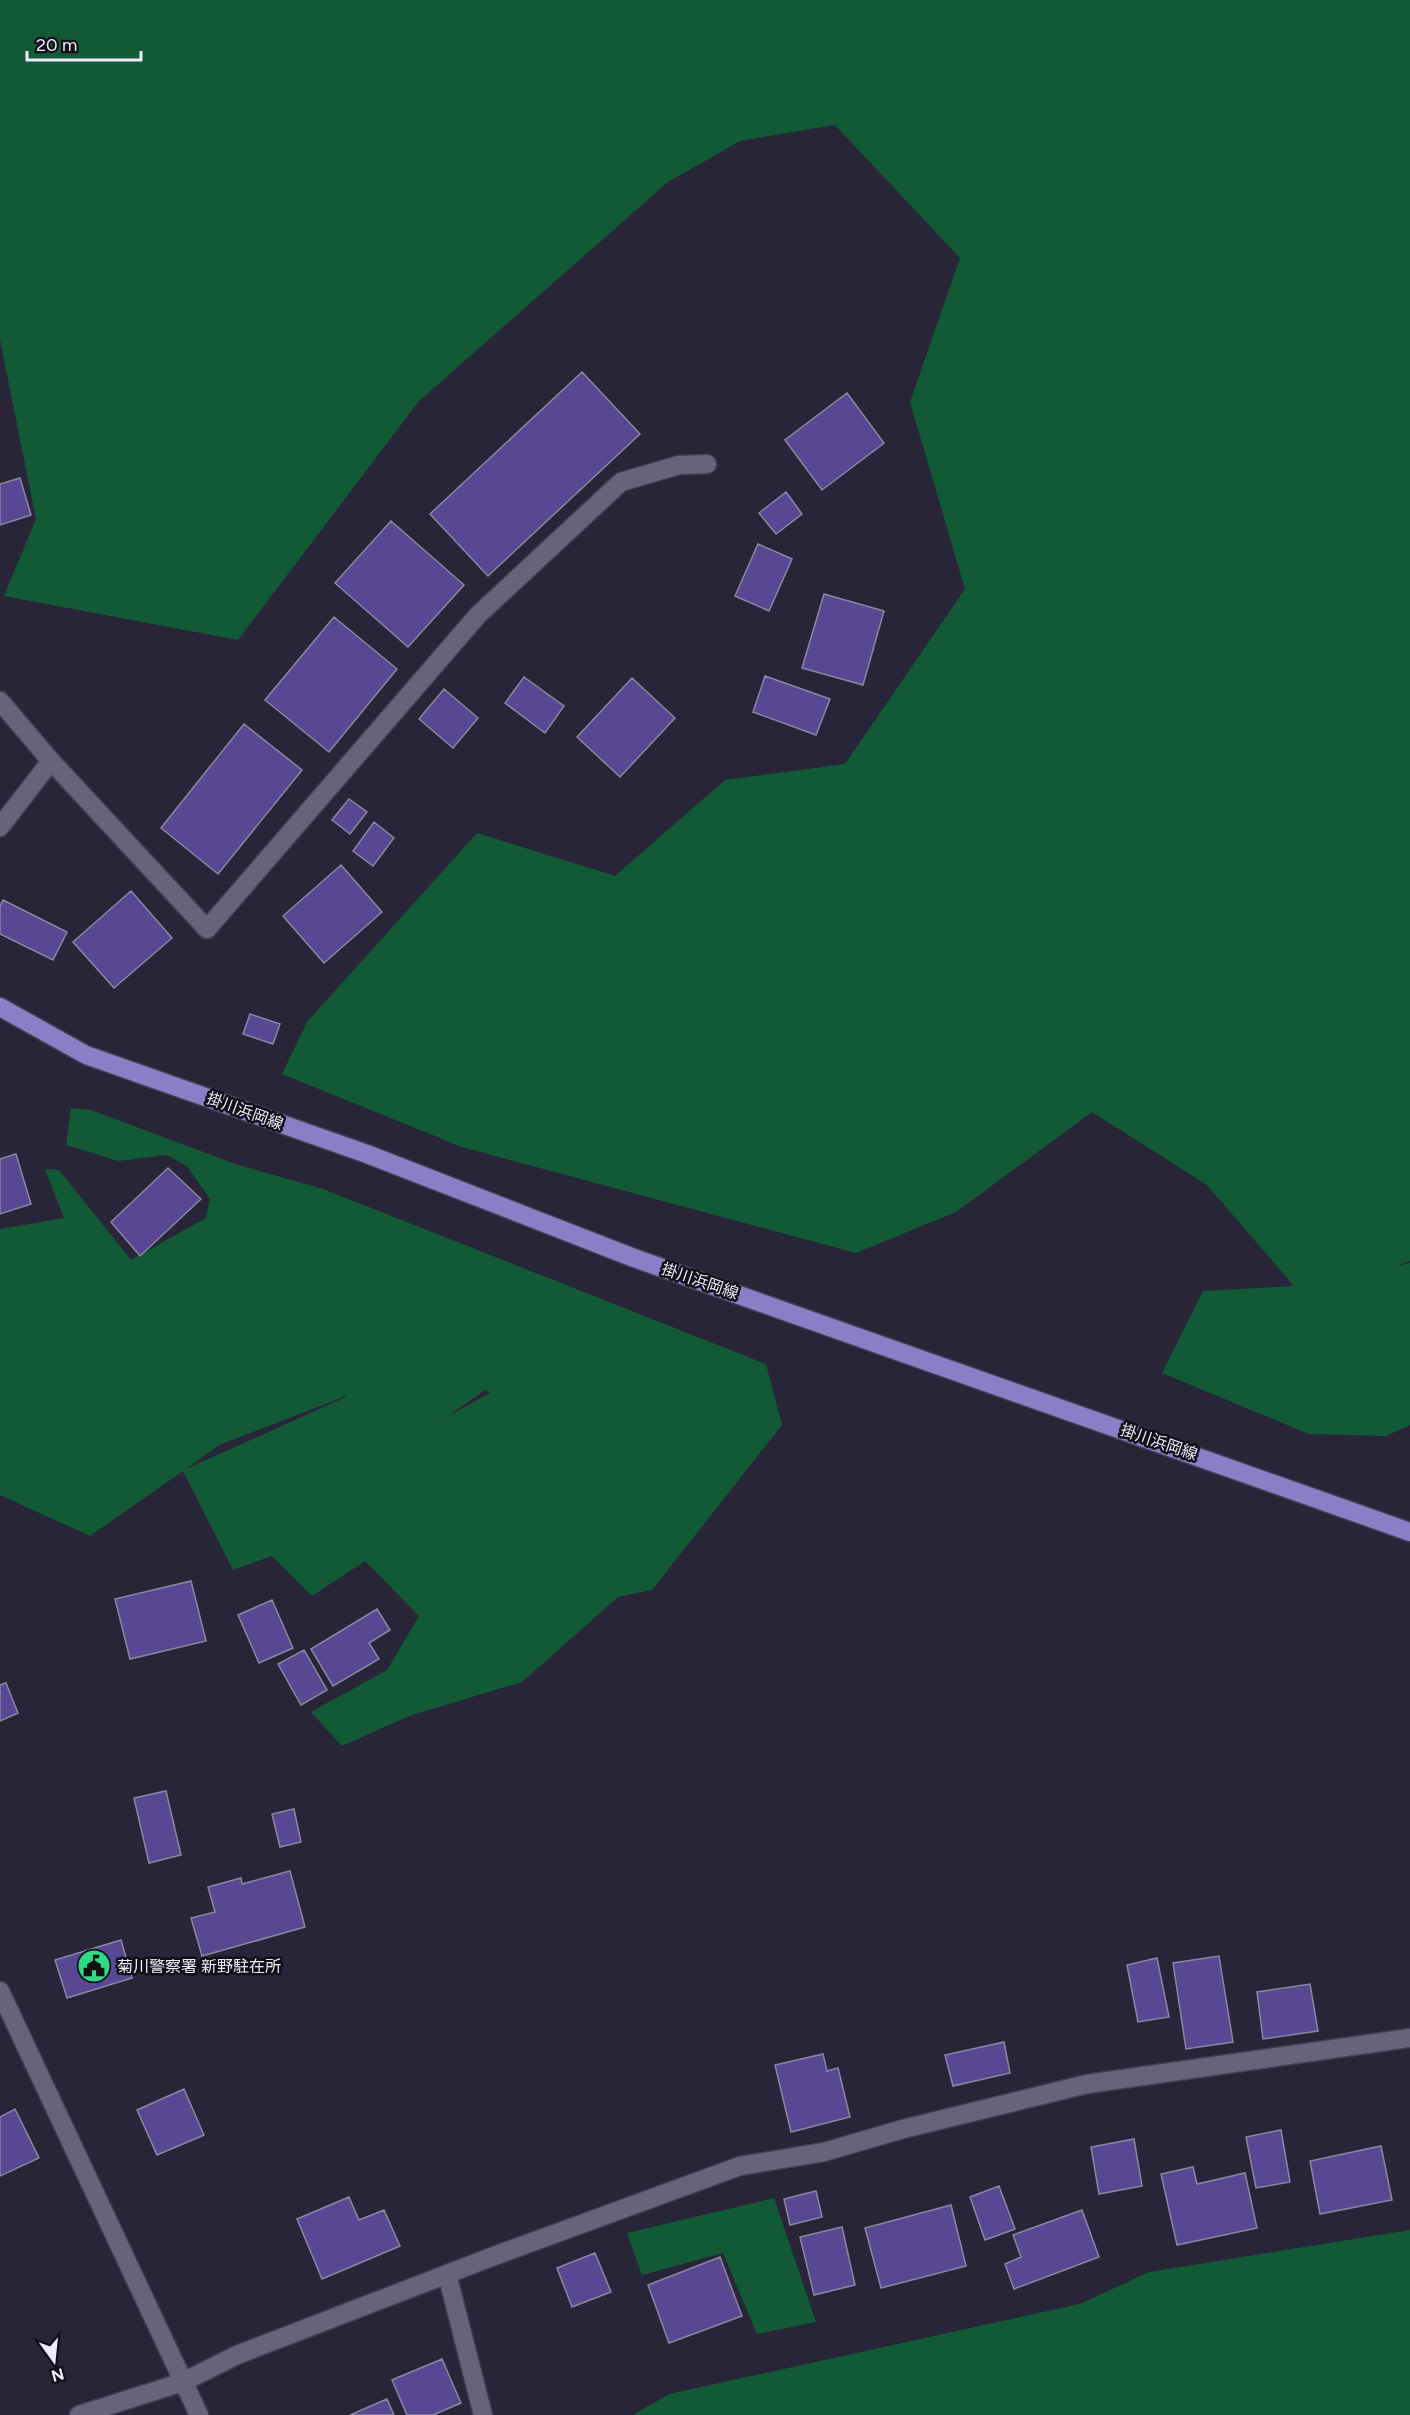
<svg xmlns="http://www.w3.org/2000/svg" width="1410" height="2415" font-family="Figtree,'Noto Sans JP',sans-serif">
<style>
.green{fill:#125a35;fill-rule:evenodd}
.building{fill:#584894;stroke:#8a879f;stroke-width:1.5}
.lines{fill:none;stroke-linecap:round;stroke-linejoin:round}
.minor-casing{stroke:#423f4f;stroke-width:21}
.major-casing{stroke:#423f4f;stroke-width:21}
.minor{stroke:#66637a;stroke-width:18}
.major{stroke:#8b7ec7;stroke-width:18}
.labels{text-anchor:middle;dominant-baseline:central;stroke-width:5;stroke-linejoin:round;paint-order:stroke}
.street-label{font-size:16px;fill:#eeecfa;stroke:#111018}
.poi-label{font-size:16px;fill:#eeecfa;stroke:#111018;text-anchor:start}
</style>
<rect width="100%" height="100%" fill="#282539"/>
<path class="green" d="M0,0H1410V1261L1396,1266L1410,1263V1425L1386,1436L1309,1434L1162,1373L1203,1291L1294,1286L1207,1185L1092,1112L956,1212L856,1253L462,1147L282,1074L307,1022L477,833L615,876L725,780L845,764L965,589L910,402L960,258L835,125L740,141L668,182L419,401L238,640L4,596L36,519L0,340Z
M71,1108L91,1110L238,1165L323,1189L766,1364L782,1425L652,1590L618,1597L522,1682L409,1716L342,1746L311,1712L387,1670L419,1616L365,1561L312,1596L272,1556L233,1570L183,1471L90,1536L0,1495V1229L64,1218L45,1169L59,1170L131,1260L206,1218L210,1199L187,1166L167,1155L118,1161L66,1145ZM485,1390L490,1393L443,1419H444ZM346,1396V1397L186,1469L219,1445Z
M774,2198L816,2322L757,2334L723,2253L642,2275L627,2233Z
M1410,2230V2415H633L669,2394L1080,2304L1149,2272Z"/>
<path class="building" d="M582,372L640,434L488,576L430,514Z
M847,393L884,443L822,490L785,440Z
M20,478L31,515L0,525V484Z
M786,492L802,514L776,534L759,513Z
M391,521L464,585L408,647L335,583Z
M758,544L792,559L769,611L735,596Z
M824,594L884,611L863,685L802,668Z
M334,617L397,669L329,752L265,700Z
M765,676L830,699L816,735L753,712Z
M524,677L564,706L545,733L505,703Z
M632,678L675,718L620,777L577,737Z
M444,689L478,718L453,748L419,719Z
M244,724L302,770L218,874L161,828Z
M349,799L367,812L350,834L332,820Z
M374,822L394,838L373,866L353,851Z
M341,865L382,912L324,963L283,916Z
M131,891L172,938L114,988L73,942Z
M3,900L67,932L53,960L0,934V906Z
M250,1014L280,1024L273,1044L243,1034Z
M16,1154L31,1204L0,1214V1159Z
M168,1168L201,1199L140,1256L111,1222Z
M191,1581L206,1641L130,1659L115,1599Z
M272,1600L293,1648L259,1663L238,1615Z
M377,1609L390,1630L369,1643L379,1659L333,1686L311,1649Z
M304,1650L327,1690L301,1705L278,1664Z
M6,1683L18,1713L0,1721V1685Z
M166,1791L181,1855L149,1863L134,1798Z
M294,1809L301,1842L280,1847L272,1814Z
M290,1871L305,1927L202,1956L191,1918L215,1912L208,1887L241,1878L242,1884Z
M121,1940L132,1978L67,1998L55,1960Z
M1219,1956L1233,2042L1186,2049L1173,1963Z
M1157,1958L1169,2017L1138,2022L1127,1965Z
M1310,1984L1318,2031L1263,2039L1257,1992Z
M1004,2042L1010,2073L953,2086L945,2055Z
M823,2054L827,2071L838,2068L850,2117L791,2132L775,2065Z
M184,2089L204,2135L157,2155L137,2110Z
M15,2109L39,2158L0,2176V2117Z
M1281,2130L1290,2182L1256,2188L1246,2137Z
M1134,2139L1142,2186L1099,2194L1091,2147Z
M1381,2146L1392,2200L1320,2214L1310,2161Z
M1193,2167L1197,2184L1245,2173L1257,2228L1177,2245L1161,2174Z
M999,2186L1015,2229L985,2240L970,2197Z
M816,2191L822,2217L790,2225L784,2199Z
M349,2197L359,2220L384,2210L400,2246L322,2279L297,2219Z
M951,2205L966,2266L881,2288L865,2228Z
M1082,2210L1099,2257L1014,2289L1005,2264L1021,2257L1013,2235Z
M842,2227L855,2285L814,2295L800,2237Z
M595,2253L611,2292L572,2307L557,2268Z
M720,2257L742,2316L669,2343L648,2285Z
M442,2359L461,2403L433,2415H407L392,2380Z
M387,2399L394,2415H350Z"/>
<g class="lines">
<defs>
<path id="minor" d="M0,701L51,761L207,929L478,615L621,482L679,465L707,464
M0,827L51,761
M0,1991L199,2415
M447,2274L483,2415
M79,2415L183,2382L237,2355L502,2253L740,2166L824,2152L903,2129L1087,2084L1410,2038"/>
<path id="major" d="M0,1007L86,1055L367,1154L634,1258L1410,1532"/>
</defs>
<use href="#minor" class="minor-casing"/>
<use href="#major" class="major-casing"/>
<use href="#minor" class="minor"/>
<use href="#major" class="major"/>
</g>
<defs>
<symbol id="civic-disc" viewBox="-11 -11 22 22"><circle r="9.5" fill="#2fd883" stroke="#111018"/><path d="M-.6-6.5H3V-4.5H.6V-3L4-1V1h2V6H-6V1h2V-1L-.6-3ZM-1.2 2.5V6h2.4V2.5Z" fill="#111"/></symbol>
</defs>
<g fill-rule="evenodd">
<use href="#civic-disc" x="75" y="1947" width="38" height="38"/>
</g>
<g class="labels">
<g class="street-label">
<text transform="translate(245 1111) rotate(20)">掛川浜岡線</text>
<text transform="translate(700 1281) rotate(19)">掛川浜岡線</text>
<text transform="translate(1159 1442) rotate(19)">掛川浜岡線</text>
</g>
<g class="poi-label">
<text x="117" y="1966">菊川警察署 新野駐在所</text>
</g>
</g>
<g transform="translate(54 2361) rotate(165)" stroke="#111018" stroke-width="4.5" paint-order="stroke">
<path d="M0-4.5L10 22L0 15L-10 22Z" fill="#eeecfa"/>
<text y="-9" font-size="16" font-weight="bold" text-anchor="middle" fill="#eeecfa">N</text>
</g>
<path d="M27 51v9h114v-9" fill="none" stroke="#eeecfa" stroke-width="3"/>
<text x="36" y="51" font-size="18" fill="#eeecfa" stroke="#111018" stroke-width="4.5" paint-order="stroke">20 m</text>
</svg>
